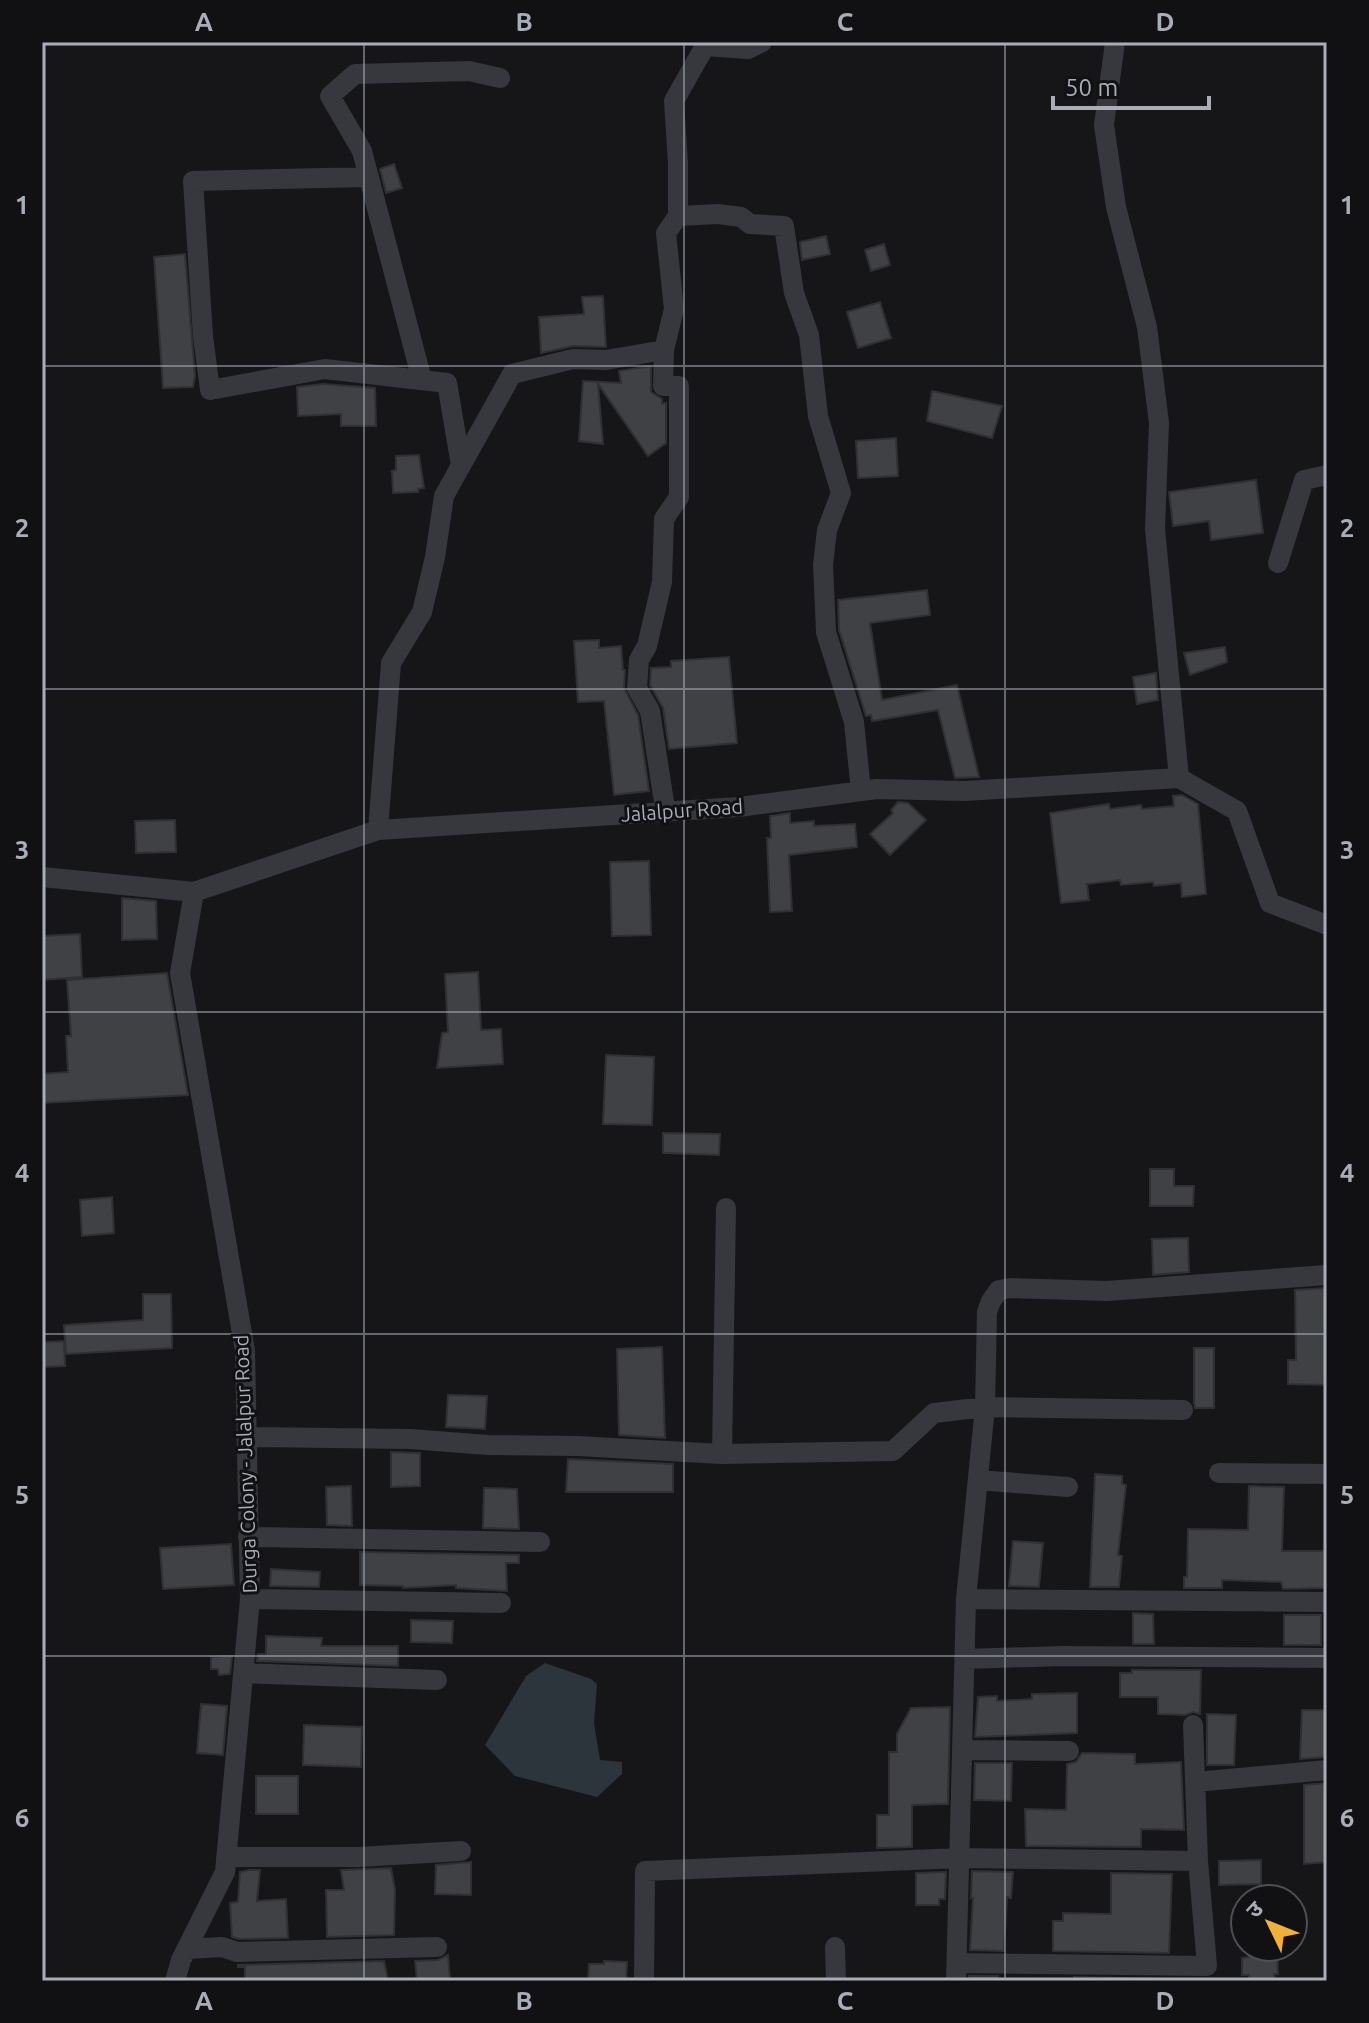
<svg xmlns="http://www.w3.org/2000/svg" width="1369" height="2023" font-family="Ubuntu,'Noto Sans Devanagari',sans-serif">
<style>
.water{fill:#2c353c}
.building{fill:#404145;stroke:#303034;stroke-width:2}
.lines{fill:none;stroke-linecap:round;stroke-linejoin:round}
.street{stroke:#37383d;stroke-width:20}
.grid{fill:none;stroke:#a8adb8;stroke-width:2;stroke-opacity:0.55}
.labels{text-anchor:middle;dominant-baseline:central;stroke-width:6;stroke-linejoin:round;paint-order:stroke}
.street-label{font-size:20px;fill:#a8adb8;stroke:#111113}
.neatline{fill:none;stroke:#a8adb8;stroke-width:3}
.grid-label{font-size:26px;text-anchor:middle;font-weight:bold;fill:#a8adb8}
</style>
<rect width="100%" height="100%" fill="#161618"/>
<path class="water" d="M545,1663L591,1679L597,1684L594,1723L600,1760L622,1762V1774L597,1797L515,1776L485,1745L526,1676Z"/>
<path class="building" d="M394,164L402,188L386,193L380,169Z
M826,236L830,254L802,260L800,242Z
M884,244L890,265L871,271L865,250Z
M185,254L195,376L193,387L163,388L154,257Z
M603,296L606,347L573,346L541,353L539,317L584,314L582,297Z
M880,302L891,338L858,348L847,312Z
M651,366V392L662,399V404L666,403V443L648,456L598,384L603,444L579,441L583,381L621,383L619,371Z
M323,384L375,388L376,426H341V414L298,416L297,387Z
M932,391L1002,406L992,438L927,421Z
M896,438L898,476L858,478L856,441Z
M419,455L424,488L418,489V492L393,493L392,471L396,470V456Z
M1256,480L1263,533L1211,540L1209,521L1173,526L1169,492Z
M927,590L930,615L870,623L882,700L957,685L979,777L955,778L938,710L872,721L871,715L866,716L839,630L838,600Z
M599,640V648L621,646L623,670H625L624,688L638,715L649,791L614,795L604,701L578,702L574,641Z
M1225,647L1227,662L1190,675L1184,653Z
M729,657L737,743L669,749L663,708L650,685L651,668L671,667V661Z
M1156,673L1158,700L1137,704L1133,677Z
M1182,795L1198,804L1206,894L1182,897L1181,883L1154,886L1153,882L1121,885L1120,880L1087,884L1089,900L1061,903L1050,813L1109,804L1110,809L1141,805L1142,809L1174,806L1173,796Z
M898,802L908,803L926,820L890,855L870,834L893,813L891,810Z
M790,813V823L814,821V826L855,824L857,847L789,855L792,911L770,912L767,838H771L770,816Z
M175,820L176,852L136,853L135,821Z
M649,861L651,935L612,936L610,862Z
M122,898L156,901L157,939L122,940Z
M80,934L82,977L42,980V936Z
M478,972L481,1030L501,1029L503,1064L437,1068L442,1033L448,1032L445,974Z
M167,973L188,1095L42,1103V1074L68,1072L66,1036H71L67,980Z
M606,1055L654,1057L652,1125L603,1124Z
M663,1133L720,1134L719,1155L663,1153Z
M1150,1169H1174V1186H1194L1193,1206H1150Z
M112,1197L114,1233L82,1236L80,1200Z
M1188,1238L1189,1272L1153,1275L1152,1239Z
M1327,1288V1385L1288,1384V1360H1296L1295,1290Z
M143,1294H171L172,1348L66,1354L64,1325L143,1320Z
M64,1341L65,1366L42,1367V1342Z
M662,1347L665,1438L619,1435L617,1349Z
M1194,1348H1214V1408H1195L1194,1403Z
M448,1395L487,1396L485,1429L446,1427Z
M391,1452L420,1453V1486L391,1487Z
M568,1459L673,1464V1492H566Z
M1095,1474L1122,1476V1484L1126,1485L1118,1555L1122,1556L1119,1587H1090Z
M351,1486L352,1526L327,1525L326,1487Z
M1249,1486L1284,1487L1282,1551H1324V1588L1283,1589L1281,1582L1222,1580V1588H1184V1577H1187L1188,1529L1248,1530Z
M484,1488L517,1489L519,1529L483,1528Z
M1013,1541L1043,1543L1039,1587L1009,1586Z
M231,1544L234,1585L163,1589L160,1548Z
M360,1552L519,1555V1563H506L507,1591L456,1588V1585L403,1588V1586L360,1585Z
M271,1569L320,1572L319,1587L270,1586Z
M1133,1613L1153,1614L1154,1644H1133Z
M1284,1615H1321V1645H1284Z
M411,1620L453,1621L452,1643L411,1642Z
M266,1636L322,1638L321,1646H398V1666L257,1661L258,1654H266Z
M225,1656H232L230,1674L219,1675L218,1669H211V1657Z
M1132,1670H1201L1200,1714L1193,1712L1185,1715L1158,1714V1697H1120V1673H1132Z
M1077,1693V1733L975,1737L978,1697L997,1696V1701L1032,1699V1694Z
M201,1704L227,1706L223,1755L197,1753Z
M950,1707L948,1804L912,1805V1847L877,1848V1815H889V1752H897V1734L911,1708Z
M1302,1710H1327V1757L1300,1759Z
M1207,1714L1236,1715L1234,1765H1207Z
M304,1725L362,1727L361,1767L303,1765Z
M1082,1753L1135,1754V1764L1181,1762L1184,1830L1141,1829V1847L1026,1846L1025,1809L1066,1810L1067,1764L1076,1762Z
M975,1763H1012L1011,1801L974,1800Z
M256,1776H298V1814H256Z
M1327,1783V1862L1304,1864V1785Z
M1261,1860V1884L1219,1885V1861Z
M471,1862V1895L435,1894L436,1865Z
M391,1868L395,1890L394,1935L327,1937L326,1890H344L341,1870Z
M249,1870H260L257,1901L286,1899L288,1938L239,1939L232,1937L230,1903L238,1902L240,1872Z
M972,1871L1013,1872L1011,1898L1007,1897L1004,1951L970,1950L973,1898H971Z
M946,1872L945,1899H939V1905H916V1873Z
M1111,1873L1172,1874L1169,1953L1053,1951V1921H1063V1913L1111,1914Z
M1249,1947H1277L1278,1974H1274L1275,1981H1249V1975H1242V1958L1249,1957Z
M448,1955L450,1981H417L415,1961L438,1960Z
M384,1961L388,1981H245V1967H238V1965Z
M604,1961L627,1962L626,1981H588L589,1964H604Z
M969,1976H998V1981H969Z
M1074,1977L1169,1979V1981H1074Z"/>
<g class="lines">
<path class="street" d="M1115,42L1104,125L1116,207L1147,327L1159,423L1155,529L1179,778
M705,46L748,49L762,42
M369,177L193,181L203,336L210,390L325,369L447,383L461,465
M678,216L718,214L741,217L750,224L784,226L794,293L809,335L818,416L841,493L827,530L823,565L826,632L854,722L861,791
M422,380L362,151L330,96L355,74L469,71L500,78
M1278,563L1304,480L1327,475
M1179,778L1237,811L1270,903L1327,925
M664,802L650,711L637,688L639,660L647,646L662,582L664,519L679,497V386H663L664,350L674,309L666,233L678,216V163L674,101L705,46V42
M378,830L391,663L422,612L435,557L444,496L512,374L573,359L606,360L664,350
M42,877L194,892L378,830L739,807L877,789L965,791L1179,778
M246,1437L410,1439L488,1445L577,1446L722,1454L893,1451L934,1413L985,1407L1183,1410
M722,1454L726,1208
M1219,1473L1327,1474
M978,1480L1068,1487
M248,1537L540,1542
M250,1599L501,1603
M966,1599L985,1407L987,1312L991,1301L999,1290L1010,1288L1107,1291L1327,1275
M964,1659L1063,1656L1327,1658
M243,1673L437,1680
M962,1750L1069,1751
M1195,1782L1327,1770
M226,1857H359L461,1851
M835,1947L836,1981
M187,1949L222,1947L237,1952L437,1947
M957,1963L1207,1966L1198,1861L1193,1725
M175,1981L181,1960L225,1872L250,1599L245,1351L180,973L194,892
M644,1981L645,1871L960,1858L1198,1861
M956,1981L966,1599L1327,1602"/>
</g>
<path class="grid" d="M364,42V1981M684,42V1981M1005,42V1981M42,366H1327M42,689H1327M42,1012H1327M42,1334H1327M42,1656H1327"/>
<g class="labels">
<g class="street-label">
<text transform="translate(682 810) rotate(-4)">Jalalpur Road</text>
<text transform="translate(245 1464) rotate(-92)">Durga Colony - Jalalpur Road</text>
</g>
</g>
<rect width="1369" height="2023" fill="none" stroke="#111113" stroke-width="88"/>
<g transform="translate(1269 1923) rotate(313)"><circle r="38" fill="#111113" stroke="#4d4f55" stroke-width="2"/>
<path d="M0-6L14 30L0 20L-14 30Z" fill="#f2b134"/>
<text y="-12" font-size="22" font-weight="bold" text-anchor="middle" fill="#a8adb8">उ</text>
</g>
<path d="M1053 96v12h156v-12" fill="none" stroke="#a8adb8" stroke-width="4"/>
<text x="1065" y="96" font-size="24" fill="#a8adb8" stroke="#111113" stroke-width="6" paint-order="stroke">50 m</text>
<rect x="44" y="44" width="1281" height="1935" class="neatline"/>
<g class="grid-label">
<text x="204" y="31">A</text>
<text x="524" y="31">B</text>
<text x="845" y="31">C</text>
<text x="1165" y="31">D</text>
<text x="22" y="214">1</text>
<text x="1347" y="214">1</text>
<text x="22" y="537">2</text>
<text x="1347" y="537">2</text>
<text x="22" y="859">3</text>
<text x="1347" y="859">3</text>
<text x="22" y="1182">4</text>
<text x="1347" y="1182">4</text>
<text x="22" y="1504">5</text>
<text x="1347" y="1504">5</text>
<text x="22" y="1827">6</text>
<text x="1347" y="1827">6</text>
<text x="204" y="2010">A</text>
<text x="524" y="2010">B</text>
<text x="845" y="2010">C</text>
<text x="1165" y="2010">D</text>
</g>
</svg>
